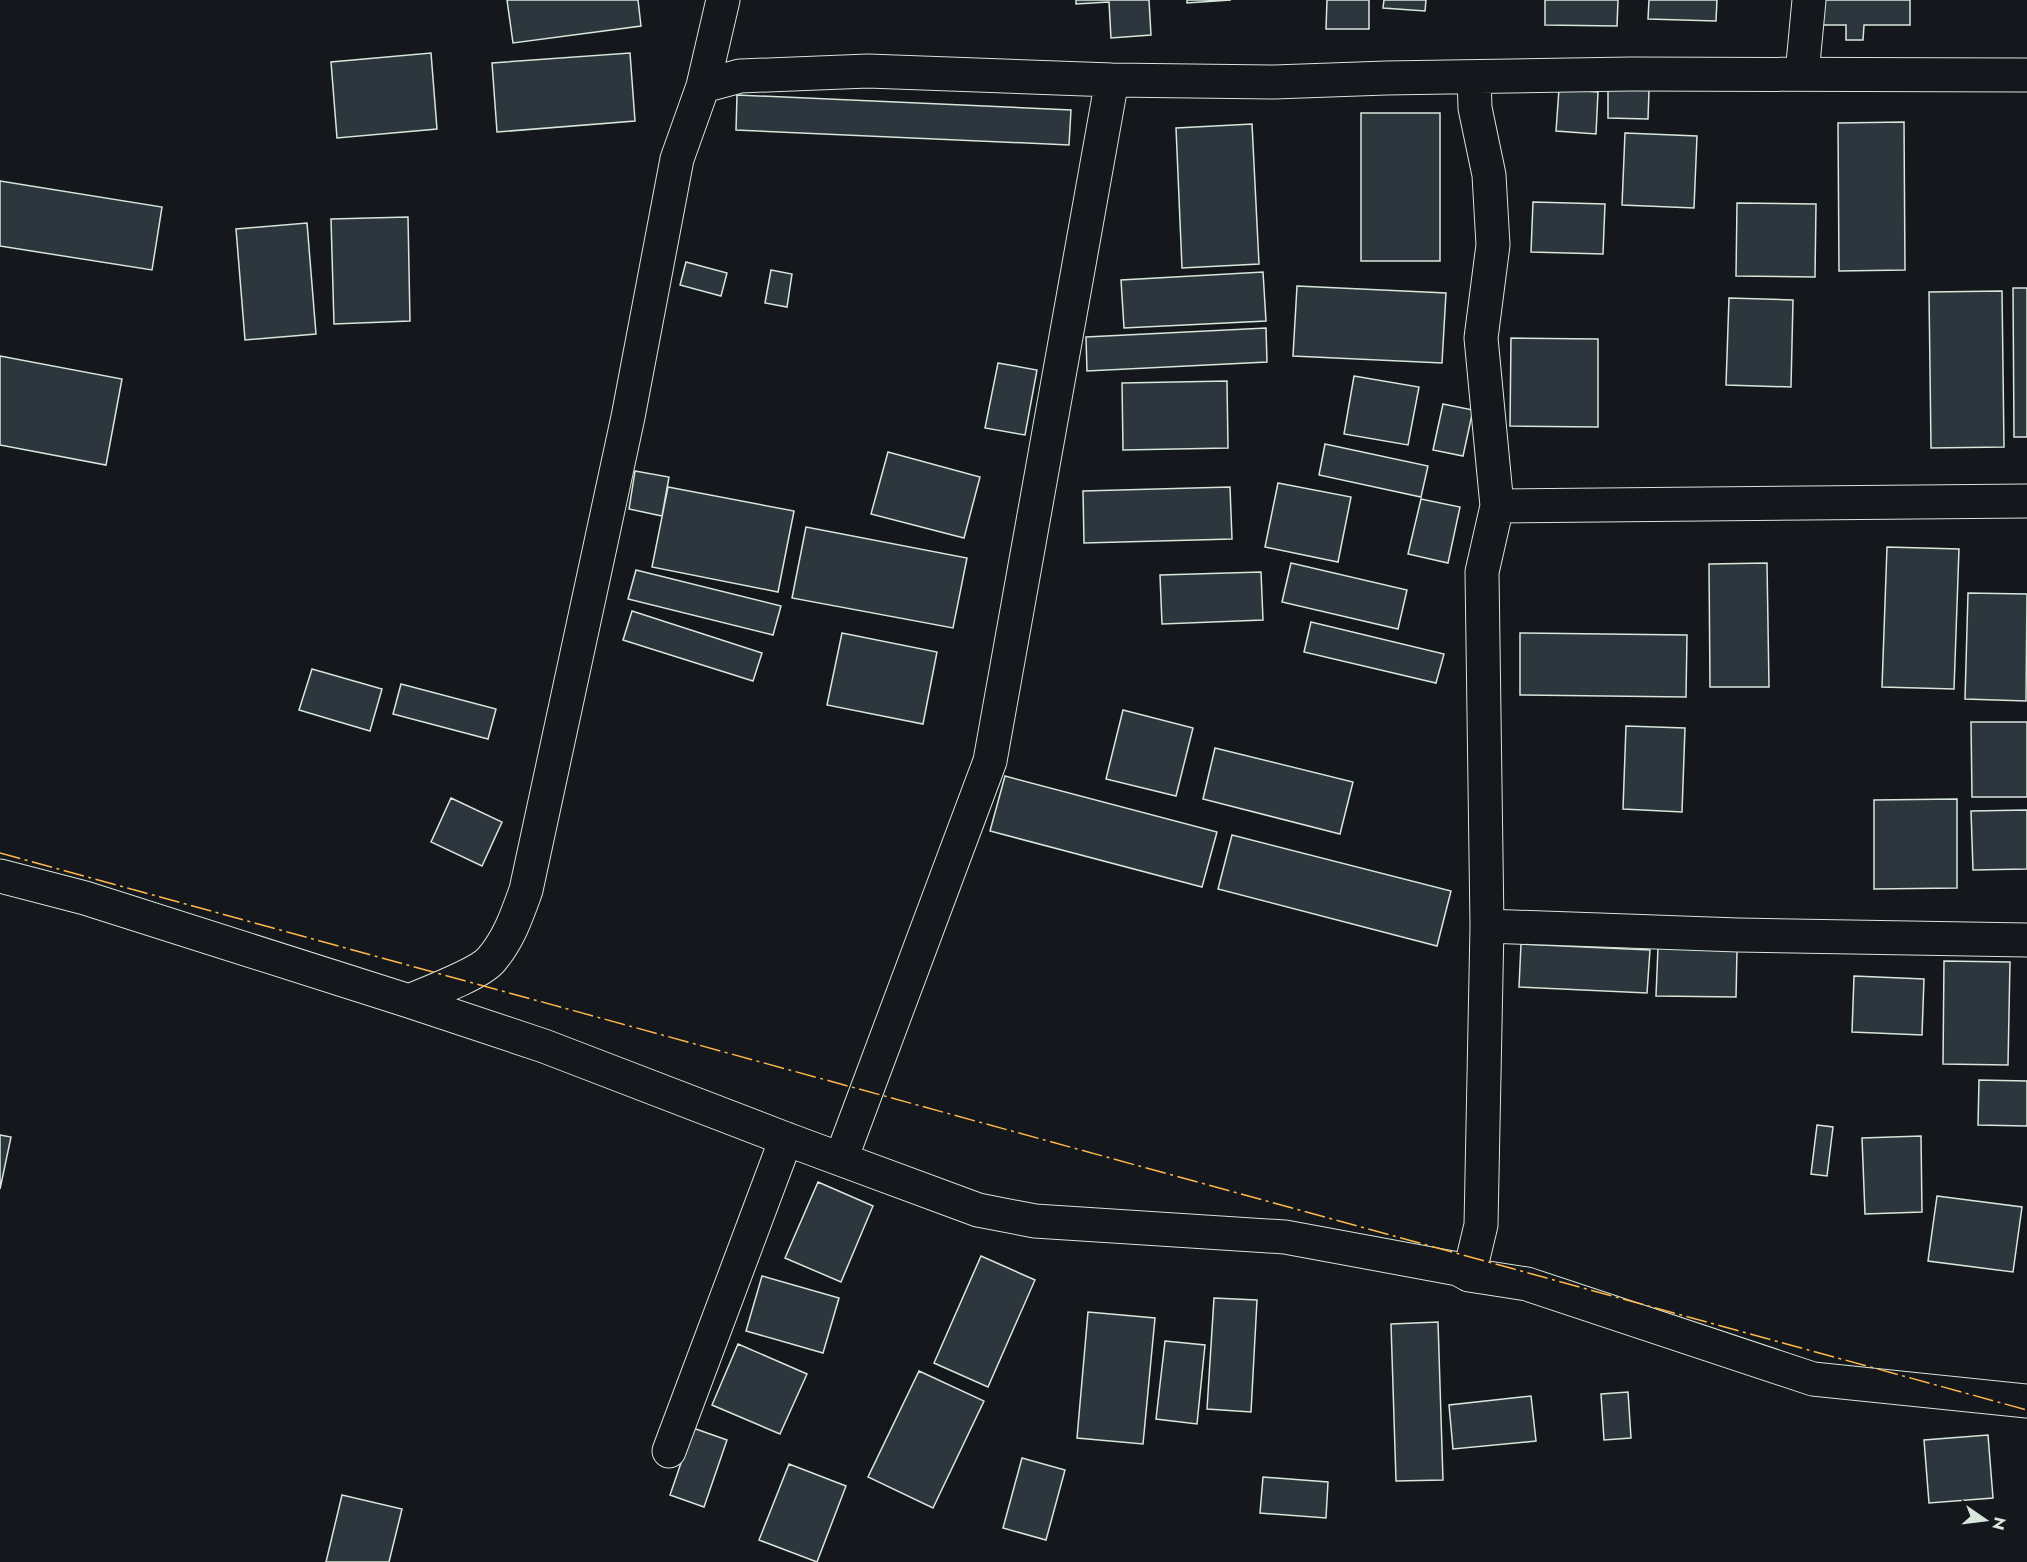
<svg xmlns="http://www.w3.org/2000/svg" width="2027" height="1562" font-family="Jost,sans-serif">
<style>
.building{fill:#2c363c;stroke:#d8e6dc;stroke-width:1.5}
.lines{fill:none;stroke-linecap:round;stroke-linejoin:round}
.minor-casing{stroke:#d8e6dc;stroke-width:35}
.minor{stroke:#14181c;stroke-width:33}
.power{stroke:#ffb74d;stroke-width:1.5;stroke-dasharray:21 4.5 3 4.5;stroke-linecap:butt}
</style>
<rect width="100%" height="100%" fill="#14181c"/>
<path class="building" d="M507,0H638L641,26L513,43Z
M1076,0H1149L1151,35L1111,38L1109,2L1076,4Z
M1187,0H1231L1187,3Z
M1327,0H1369V29H1326Z
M1384,0H1426L1425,11L1383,8Z
M1545,0H1618L1617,26L1545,25Z
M1649,0H1717L1716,21L1648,19Z
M1823,0H1910V25H1864L1863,40H1846V25H1823Z
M431,53L437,129L337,138L331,62Z
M630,53L635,121L497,132L492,63Z
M1559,89L1598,92L1596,134L1556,131Z
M1608,89L1649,90L1648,119L1608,118Z
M737,95L1071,110L1069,145L736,130Z
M1361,113H1440V261H1361Z
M1904,122L1905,270L1839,271L1838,123Z
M1252,124L1259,264L1182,268L1176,128Z
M1625,133L1697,136L1694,208L1622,205Z
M0,181L162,207L152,270L0,246Z
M1533,202L1605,204L1603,254L1531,252Z
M1737,203L1816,204L1815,277L1736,276Z
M408,217L410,321L334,324L331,219Z
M307,223L316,334L245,340L236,229Z
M686,262L727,273L721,296L680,285Z
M771,270L792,274L787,307L765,303Z
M1263,272L1266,321L1124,328L1121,280Z
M1297,286L1446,293L1442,363L1293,356Z
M2013,288H2027V437H2014Z
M2002,291L2004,447L1931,448L1929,292Z
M1729,298L1793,300L1791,387L1726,385Z
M1266,328L1267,362L1087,371L1086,337Z
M1511,338L1598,339V427L1510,426Z
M0,356L122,379L106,465L0,445Z
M998,363L1037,370L1025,435L985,428Z
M1354,376L1419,387L1408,445L1344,434Z
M1227,381L1228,448L1123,450L1122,383Z
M1443,404L1473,410L1463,456L1433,450Z
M1325,444L1428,466L1421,497L1319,475Z
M888,452L980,477L964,538L871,514Z
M635,471L669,477L662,516L629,509Z
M1278,483L1351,497L1338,562L1265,547Z
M668,487L794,511L778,592L652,567Z
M1230,487L1232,539L1084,543L1083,491Z
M1421,499L1460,507L1448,563L1408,554Z
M806,527L967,558L953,628L792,598Z
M1887,547L1959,549L1954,689L1882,687Z
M1291,563L1407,590L1398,629L1282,602Z
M1767,563L1769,687H1710L1709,564Z
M636,570L781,606L773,635L628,599Z
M1261,572L1263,620L1162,624L1160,575Z
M1968,593L2027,594L2026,701L1965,699Z
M632,611L762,653L753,681L623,640Z
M1311,622L1444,654L1436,683L1304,652Z
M842,633L937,652L923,724L827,705Z
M1520,633L1687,635L1686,697L1520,695Z
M312,669L382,689L370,731L299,710Z
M401,684L496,709L488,739L393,714Z
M1123,710L1193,728L1176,796L1106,779Z
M1971,722H2027V797H1972Z
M1626,726L1685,728L1682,812L1623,809Z
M1215,748L1353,782L1340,834L1203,799Z
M1005,776L1217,832L1202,887L990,831Z
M451,798L502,822L482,866L431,842Z
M1957,799V888L1874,889V800Z
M2027,810V869L1973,870L1971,811Z
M1232,835L1451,891L1437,946L1218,889Z
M1521,944L1650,950L1647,993L1519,987Z
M1658,948L1737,950L1736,997L1656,996Z
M1944,961L2010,962L2008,1065L1943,1064Z
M1854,976L1924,979L1922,1035L1852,1032Z
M1979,1080L2027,1081V1126L1978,1125Z
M1817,1125L1833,1127L1827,1176L1811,1174Z
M0,1135L11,1137L0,1189Z
M1921,1136L1922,1212L1865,1214L1862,1138Z
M818,1182L873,1206L841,1282L785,1258Z
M1937,1196L2022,1207L2013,1272L1928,1261Z
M981,1256L1035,1280L988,1387L934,1363Z
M762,1276L839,1298L823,1353L746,1331Z
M1214,1298L1257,1300L1251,1412L1207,1409Z
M1088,1312L1155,1318L1143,1444L1077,1438Z
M1438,1322L1443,1480L1396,1481L1391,1324Z
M1165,1341L1205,1345L1197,1424L1156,1419Z
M738,1344L807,1374L780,1434L712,1405Z
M919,1371L984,1401L933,1508L868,1477Z
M1628,1392L1631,1438L1604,1440L1601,1394Z
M1531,1396L1536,1441L1453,1449L1449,1405Z
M693,1428L727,1440L704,1507L670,1495Z
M1988,1435L1993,1498L1929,1503L1924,1440Z
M1022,1458L1065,1470L1046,1540L1003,1528Z
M789,1464L846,1486L817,1562L759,1540Z
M1263,1477L1328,1482L1326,1518L1260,1513Z
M342,1495L402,1509L389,1562H326Z"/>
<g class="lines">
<defs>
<path id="minor" d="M1802,74L1809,0
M703,86L740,76L868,71L1112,80L1274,82L1386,78L1630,74L2027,75
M1497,506L2027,501
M0,876L85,898L409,1001L544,1046L786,1139L978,1210L1035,1221L1285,1237L1458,1269L1469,1275L1527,1284L1813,1379L2027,1401
M1487,926L1738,935L2027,940
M409,1001C428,993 479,974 491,960C509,939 517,915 526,890L628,417L677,159L703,86L723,0
M841,1159L990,761L1112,80
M1469,1275L1481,1225L1487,926L1482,572L1497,506L1481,338L1493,245L1489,175L1475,108L1474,77
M669,1451L786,1139"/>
</defs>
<use href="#minor" class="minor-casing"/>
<use href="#minor" class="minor"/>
<path class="power" d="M0,853L2027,1410"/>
</g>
<g transform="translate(1985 1520) rotate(104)" stroke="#14181c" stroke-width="4.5" paint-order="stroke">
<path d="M0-4.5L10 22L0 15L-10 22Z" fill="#d8e6dc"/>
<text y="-9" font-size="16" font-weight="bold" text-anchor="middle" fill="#d8e6dc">N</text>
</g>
</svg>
